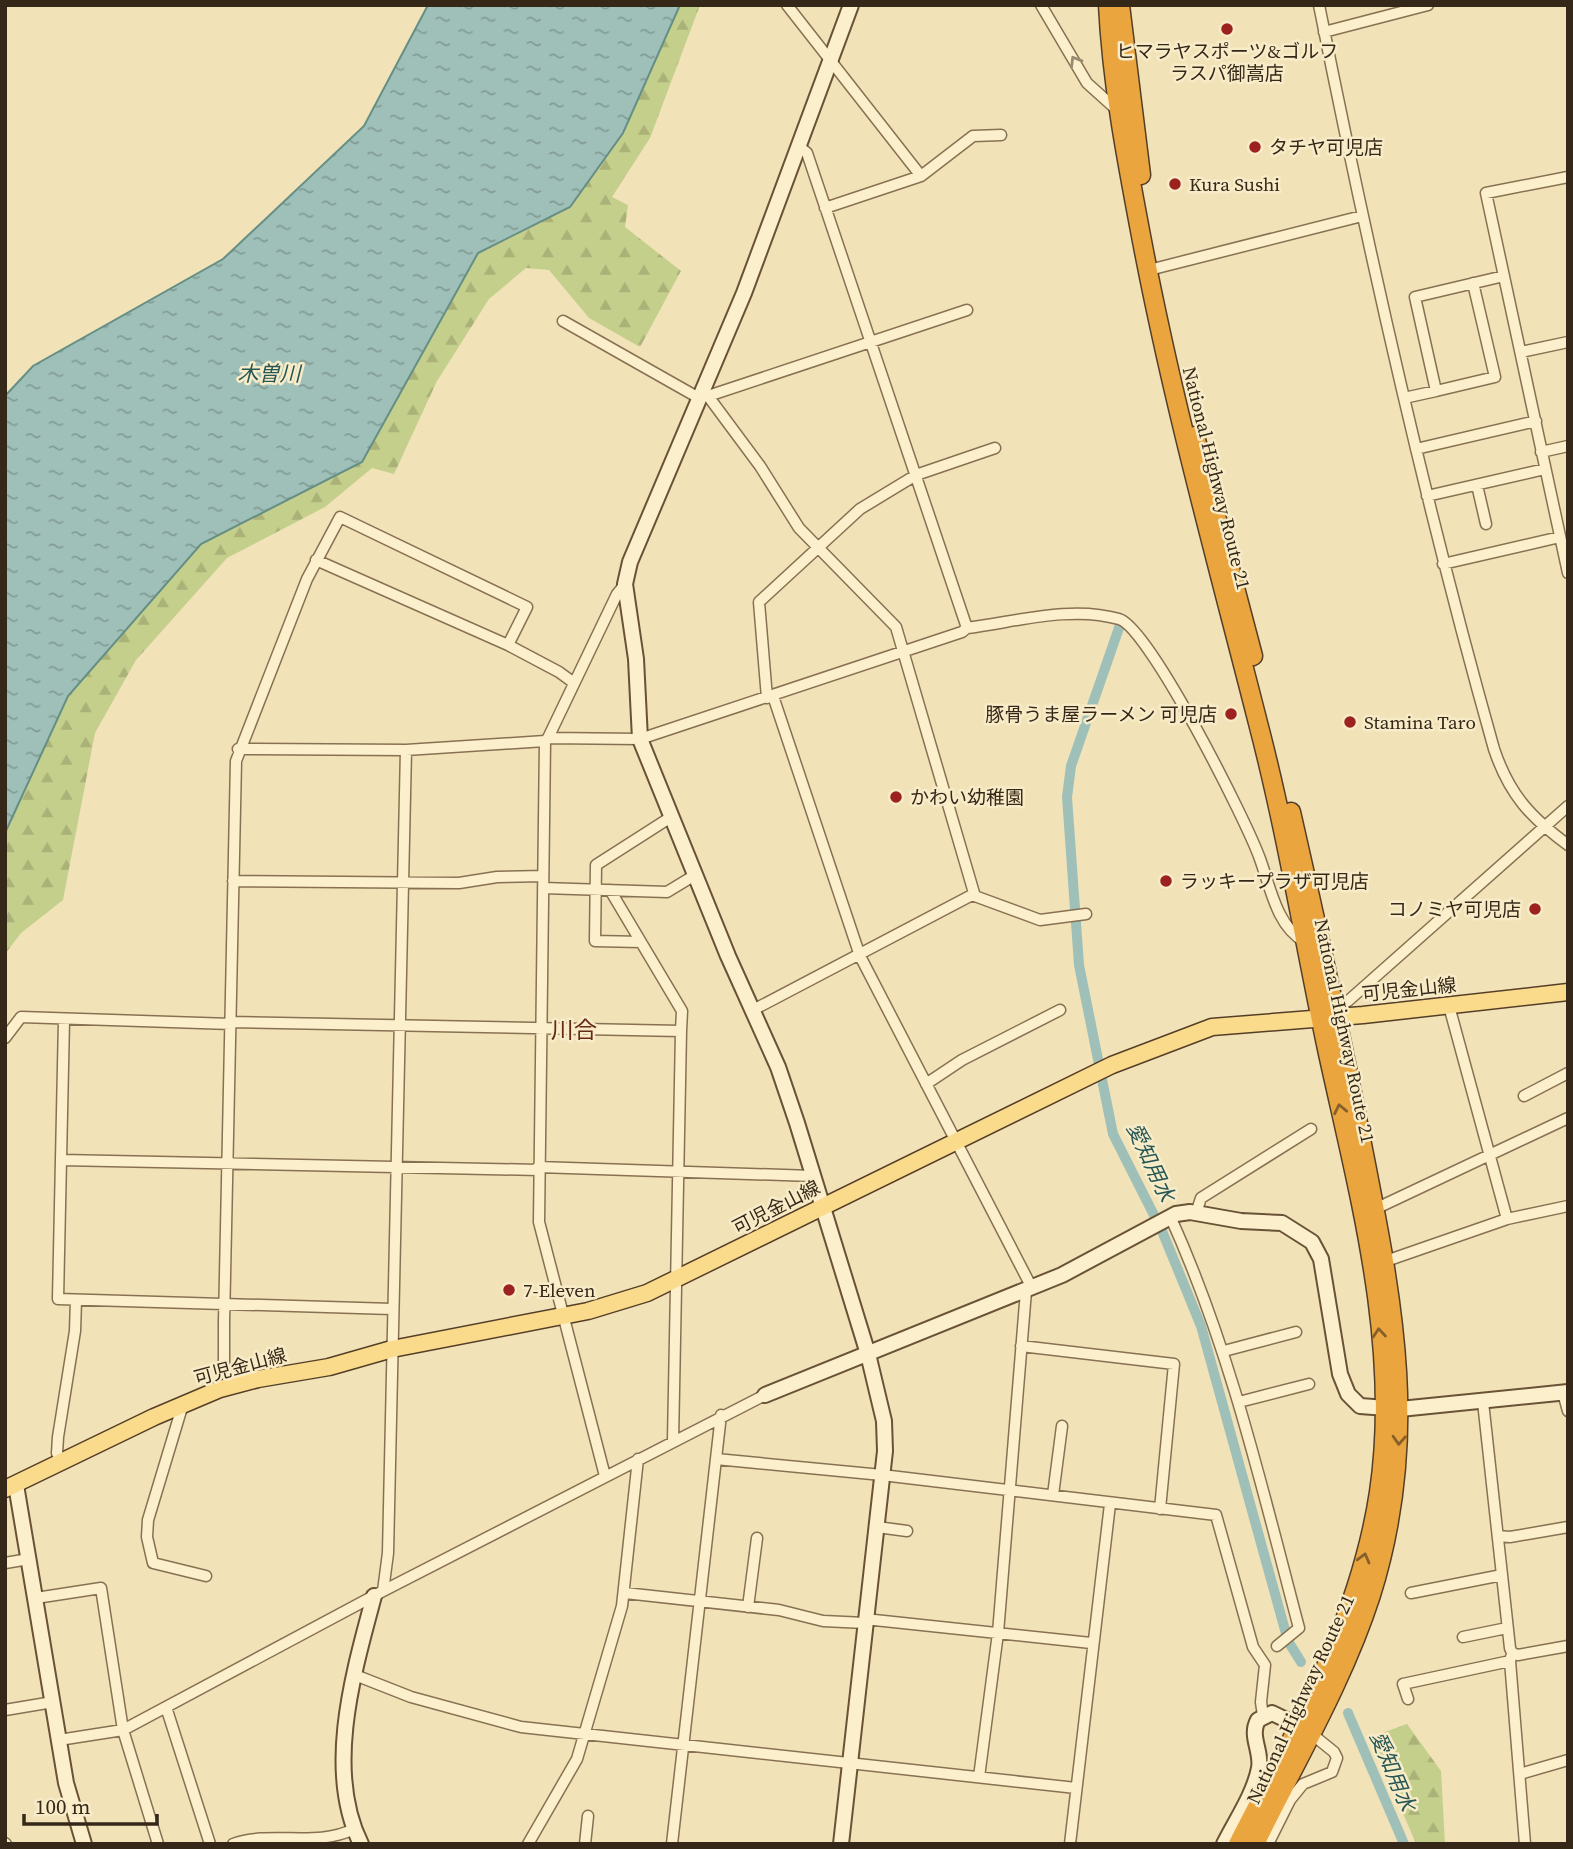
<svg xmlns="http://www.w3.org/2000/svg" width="1573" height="1849" font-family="'Source Serif 4','Noto Sans JP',serif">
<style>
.forest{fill:url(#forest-firs)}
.water{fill:url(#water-ripples);stroke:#658e85;stroke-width:2}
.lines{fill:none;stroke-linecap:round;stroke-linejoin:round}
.canal{stroke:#9ec0b8;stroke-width:10}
.street-casing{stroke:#887152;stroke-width:13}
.secondary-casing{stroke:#695236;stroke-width:18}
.primary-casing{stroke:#553e28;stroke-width:19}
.highway-casing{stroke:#553e28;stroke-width:21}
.street{stroke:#fcefcb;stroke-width:10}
.secondary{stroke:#fcefcb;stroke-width:14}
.primary{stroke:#f9db8b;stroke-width:16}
.highway{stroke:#eaa53f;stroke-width:18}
.oneway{stroke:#988c72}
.oneway2{stroke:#86602a}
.poi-dot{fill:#9b221e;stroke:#f8ecc8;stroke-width:2.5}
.labels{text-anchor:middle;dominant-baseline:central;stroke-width:5;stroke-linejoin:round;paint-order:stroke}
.poi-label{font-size:19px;fill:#352819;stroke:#f8ecc8;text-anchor:start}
.street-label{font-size:19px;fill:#352819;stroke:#f8ecc8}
.water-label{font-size:21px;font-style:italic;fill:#265755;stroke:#f8ecc8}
.quarter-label{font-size:23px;fill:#652915;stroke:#f8ecc8}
</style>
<defs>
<pattern id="forest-firs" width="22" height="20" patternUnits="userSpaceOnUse" patternTransform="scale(1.75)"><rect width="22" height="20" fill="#c5cf8c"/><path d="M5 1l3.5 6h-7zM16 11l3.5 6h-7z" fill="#aab278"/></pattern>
<pattern id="water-ripples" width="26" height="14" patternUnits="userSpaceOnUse" patternTransform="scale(1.75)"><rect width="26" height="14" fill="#9ec0b8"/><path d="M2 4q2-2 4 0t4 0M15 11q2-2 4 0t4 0" fill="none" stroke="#829c95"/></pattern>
</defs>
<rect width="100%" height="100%" fill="#f1e2b8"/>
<path class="forest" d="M680,5H700L650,138L612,197L628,205L625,227L681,271L640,347L589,318L549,270L526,268L489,299L437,381L394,474L372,468L325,507L227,558L136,660L95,733L63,900L21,933L5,954V833L68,696L201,544L362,462L478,253L570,207L623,133Z
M1407,1724L1441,1771L1445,1844H1416L1371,1737Z"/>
<path class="water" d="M428,5H680L623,133L570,207L478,253L362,462L201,544L68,696L5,833V396L33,366L223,259L364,126Z"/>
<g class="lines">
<path class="canal" d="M1120,625L1071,766L1067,797L1079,965L1113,1134L1162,1231L1201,1326L1288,1641L1301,1662
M1348,1713L1404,1844"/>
<defs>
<path id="street" d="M787,5L921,176
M1041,5L1087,83L1117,110
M1319,5C1369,255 1425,504 1494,749C1509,794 1530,817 1568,845
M1324,32L1428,5
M800,147L807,153L967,628
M1568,177L1486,193L1568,573
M825,208L921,176L973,136L1001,135
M1157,268L1362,216
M563,321L699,398
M1521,352L1568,342
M1436,391L1495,377L1473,283
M702,393L708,396L760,466L799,528L896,627L974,893L972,895
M708,396L967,310
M1404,398L1436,391L1415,297L1504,276
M1416,449L1536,421
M1541,452L1568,446
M1477,485L1486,524
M1427,496L1545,469
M316,560L508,645
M1443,564L1560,537
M773,696L860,956L1032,1288
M767,698L759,602L860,509L916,475L995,448
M548,738L617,594L625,584
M545,741L539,1222L605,1476
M238,749L406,750L545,741L548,738L640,739L962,632L967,628C1015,622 1071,605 1119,619C1149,627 1247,822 1260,859C1270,886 1277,927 1304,941
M233,881L459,883L497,877L543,876
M543,888L667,892L695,875
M610,890L682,1011L681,1031
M641,942L595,941L596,865L671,817
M1348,1001L1568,806
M1449,1006L1507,1219
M753,1010L972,895L1040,920L1086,914
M64,1020L58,1299L392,1309
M231,1022L681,1031L673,1441
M5,1038L21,1017L231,1024
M926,1084L962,1060L1060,1010
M1524,1096L1568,1073
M61,1160L538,1170
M538,1167L813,1176
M1375,1209L1568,1118
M1196,1213L1201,1198L1311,1129
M1170,1216C1230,1348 1262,1488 1299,1628L1277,1646
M1386,1261L1507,1219L1568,1206
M1021,1346L1174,1364L1160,1509
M1224,1351L1296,1332
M231,1386L224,1367V1322L236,761L307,579L340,517L527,607L508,645L559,672L574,683
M1563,1393L1568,1411
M1239,1402L1309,1384
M1483,1402L1510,1648L1512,1653L1518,1655L1568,1646
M183,1404L148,1520L147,1537L153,1563L206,1576
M716,1459L882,1475L1216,1515L1253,1647L1265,1665L1261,1702L1263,1716
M61,1462L57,1453L58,1437L75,1331L76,1300
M1053,1495L1062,1426
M877,1527L907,1531
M1498,1536L1510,1537L1568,1527
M5,1563L29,1559
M383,1591L388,1553L406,750
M625,1593L779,1610L823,1621L865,1623
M1411,1593L1502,1575
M36,1598L101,1588L123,1730L158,1844
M748,1607L757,1538
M865,1619L1091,1643
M1463,1637L1507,1628
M1510,1661L1525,1844
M355,1675L411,1697L521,1727L1076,1788
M1408,1699L1403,1684L1510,1661L1511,1657
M166,1707L210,1844
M5,1710L53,1702
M59,1740L123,1730L383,1591L765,1395
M1520,1774L1568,1760
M979,1777L998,1633L1026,1291
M5,1843L6,1844
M233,1844C272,1830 315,1848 354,1829
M528,1844L577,1759L622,1606L638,1459
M585,1844L588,1816
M672,1844L721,1415
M1070,1844L1110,1504
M1268,1844L1290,1800L1303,1784L1332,1772L1337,1758L1334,1752L1308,1731"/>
<path id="secondary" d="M765,1395L1062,1275L1176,1214L1190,1212L1241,1221L1282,1223L1312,1242L1321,1259L1340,1374L1348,1394L1360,1406L1400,1409L1568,1392
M16,1485L66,1783L84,1844
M361,1844C324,1770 354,1671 374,1596
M841,1844L885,1451L884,1421L868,1354L797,1123L778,1067L728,956L640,739L636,659L625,584L630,562L744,293L851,5
M1224,1844C1236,1820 1254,1794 1259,1768C1262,1751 1249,1736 1258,1720L1272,1713L1299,1726"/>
<path id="primary" d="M5,1489L154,1417L220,1389L258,1379L329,1367L392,1349L588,1311L647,1293L1112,1065L1212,1027L1363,1015L1568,992"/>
<path id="highway" d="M1108,5C1112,85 1127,162 1142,241C1173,404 1217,562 1258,723C1286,830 1304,940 1327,1049C1358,1192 1401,1344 1379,1492C1360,1619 1296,1731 1238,1844
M1120,5L1141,175
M1195,436L1253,656
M1255,1844C1295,1762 1343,1682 1371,1595C1421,1436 1393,1302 1362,1144C1341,1033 1316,922 1291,812"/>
</defs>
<use href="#street" class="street-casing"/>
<use href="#secondary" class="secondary-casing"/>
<use href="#primary" class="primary-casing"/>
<use href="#highway" class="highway-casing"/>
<use href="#street" class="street"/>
<use href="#secondary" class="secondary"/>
<use href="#primary" class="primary"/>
<use href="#highway" class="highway"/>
</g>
<defs><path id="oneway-chevron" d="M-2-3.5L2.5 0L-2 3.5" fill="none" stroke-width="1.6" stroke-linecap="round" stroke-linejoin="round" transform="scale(1.75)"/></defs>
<use class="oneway" href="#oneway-chevron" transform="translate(1075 61) rotate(-121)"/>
<g class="oneway2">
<use href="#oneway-chevron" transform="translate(1340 1109) rotate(-102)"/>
<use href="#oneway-chevron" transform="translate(1379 1333) rotate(-95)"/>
<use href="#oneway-chevron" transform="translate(1399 1440) rotate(93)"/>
<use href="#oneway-chevron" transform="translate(1364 1558) rotate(-75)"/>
</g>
<g class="poi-dot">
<circle cx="1227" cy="29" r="7"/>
<circle cx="1255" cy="147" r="7"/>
<circle cx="1175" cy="184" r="7"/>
<circle cx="1231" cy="714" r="7"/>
<circle cx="1350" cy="722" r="7"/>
<circle cx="896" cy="797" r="7"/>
<circle cx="1166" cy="881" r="7"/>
<circle cx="1535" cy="909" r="7"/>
<circle cx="509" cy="1290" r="7"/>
</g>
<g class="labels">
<g class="poi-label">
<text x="1227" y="51" text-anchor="middle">ヒマラヤスポーツ&amp;ゴルフ<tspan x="1227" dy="22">ラスパ御嵩店</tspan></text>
<text x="1269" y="147">タチヤ可児店</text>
<text x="1189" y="184">Kura Sushi</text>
<text x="1217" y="714" text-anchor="end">豚骨うま屋ラーメン 可児店</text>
<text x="1364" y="722">Stamina Taro</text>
<text x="910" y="797">かわい幼稚園</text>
<text x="1180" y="881">ラッキープラザ可児店</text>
<text x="1521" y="909" text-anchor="end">コノミヤ可児店</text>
<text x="523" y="1290">7-Eleven</text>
</g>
<g class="street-label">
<text transform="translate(1217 478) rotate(76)">National Highway Route 21</text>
<text transform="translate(1409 989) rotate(-6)">可児金山線</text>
<text transform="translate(1345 1031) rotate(78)">National Highway Route 21</text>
<text transform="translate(776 1207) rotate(-27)">可児金山線</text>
<text transform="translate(240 1366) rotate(-15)">可児金山線</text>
<text transform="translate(1300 1699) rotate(-65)">National Highway Route 21</text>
</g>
<g class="water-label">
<text x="269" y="373">木曽川</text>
<text transform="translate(1151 1162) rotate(65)">愛知用水</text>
<text transform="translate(1393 1771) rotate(67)">愛知用水</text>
</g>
<g class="quarter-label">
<text x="574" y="1030">川合</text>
</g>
</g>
<rect width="1573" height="1849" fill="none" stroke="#352819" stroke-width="14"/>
<path d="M24 1814v10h133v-10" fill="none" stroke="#352819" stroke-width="3.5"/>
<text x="35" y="1814" font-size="21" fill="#352819" stroke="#f8ecc8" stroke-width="5" paint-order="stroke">100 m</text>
</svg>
